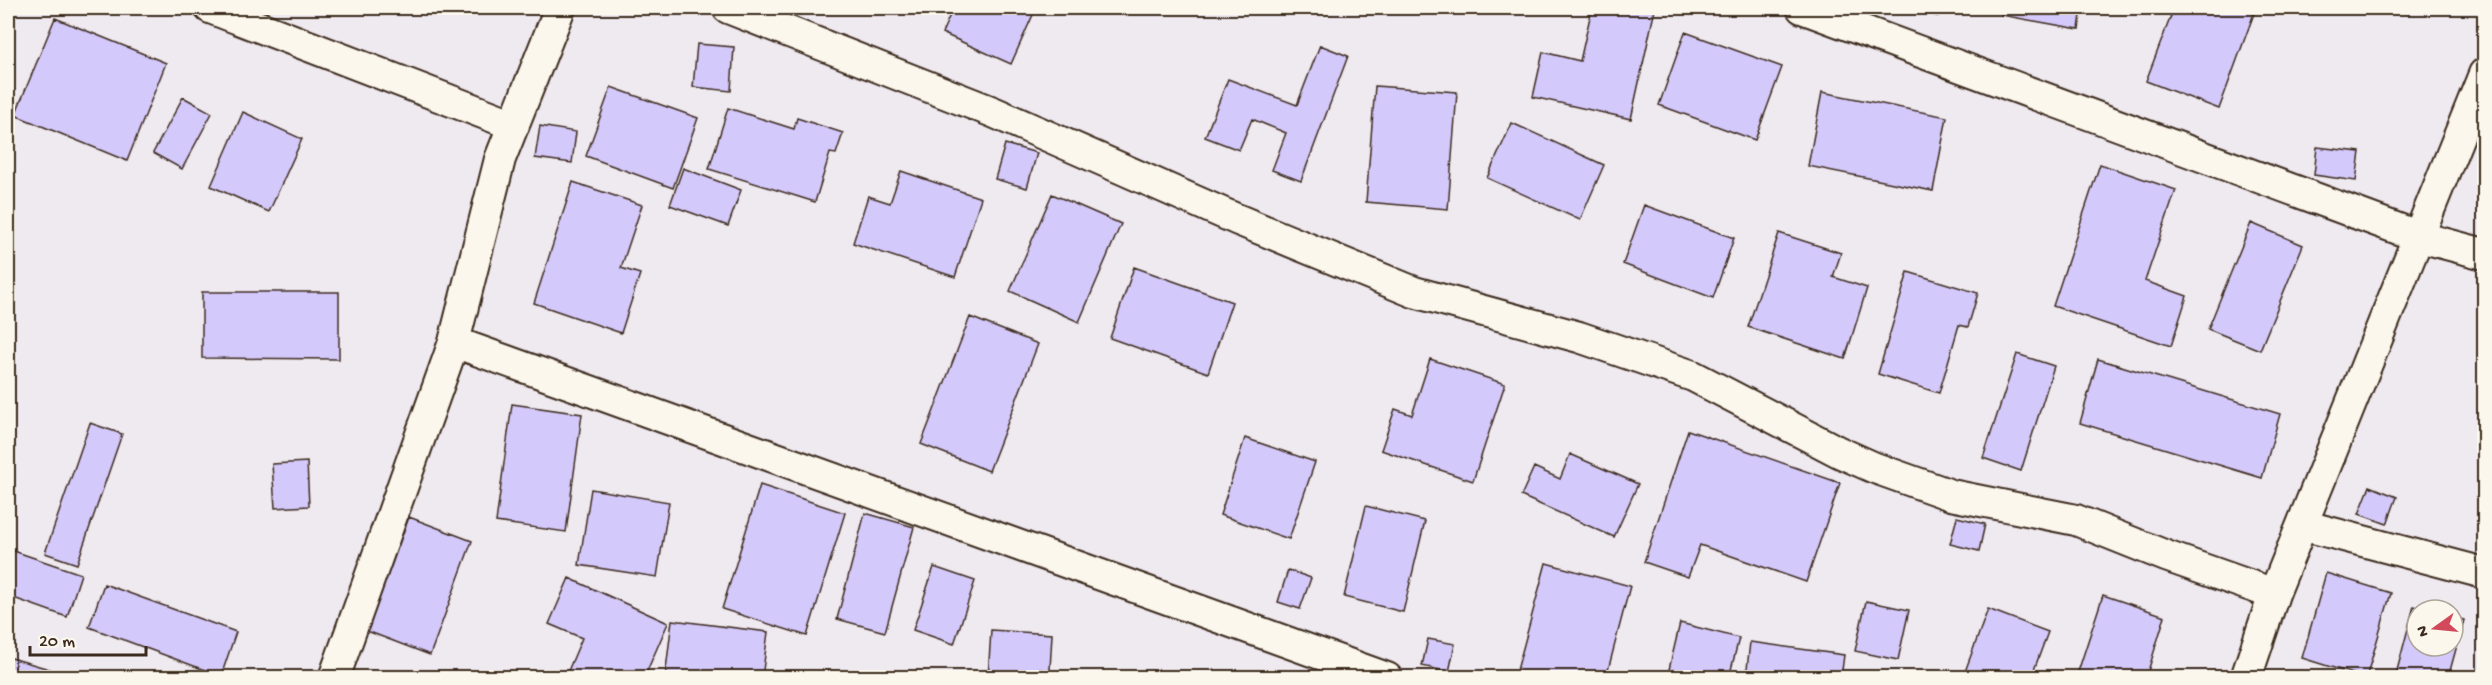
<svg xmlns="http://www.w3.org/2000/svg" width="2492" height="685" font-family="'Gochi Hand',sans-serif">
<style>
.building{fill:#d4c9fb;stroke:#3b2a1e;stroke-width:1.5}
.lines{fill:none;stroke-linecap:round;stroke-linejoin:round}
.street-casing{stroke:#3b2a1e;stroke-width:34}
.street{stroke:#fbf7ec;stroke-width:30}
</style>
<rect width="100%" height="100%" fill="#efe9f0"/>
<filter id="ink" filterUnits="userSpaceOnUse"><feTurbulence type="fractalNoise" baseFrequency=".0167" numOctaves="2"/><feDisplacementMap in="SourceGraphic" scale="12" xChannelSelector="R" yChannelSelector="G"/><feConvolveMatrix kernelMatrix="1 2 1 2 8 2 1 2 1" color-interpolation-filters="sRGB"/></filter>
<g filter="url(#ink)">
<path class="building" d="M953,8H1036L1011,64L942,33Z
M1592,8L1655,9L1631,119L1533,97L1543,52L1580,61Z
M1898,8H1940L1938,16Z
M2003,8H2082L2079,29L2001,15Z
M2174,8H2256L2219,109L2146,81Z
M55,18L166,63L127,161L15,115Z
M1685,32L1782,67L1755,140L1659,105Z
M697,44L734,47L731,91L693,87Z
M1320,45L1348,56L1301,181L1272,170L1286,133L1252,119L1239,150L1205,137L1228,79L1297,105Z
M1375,86L1457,92L1448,209L1366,202Z
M611,87L698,118L673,188L586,156Z
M1822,92L1947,117L1933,191L1808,166Z
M183,97L212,113L182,169L153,153Z
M728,108L794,129L797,118L843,133L836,154L830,153L815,202L709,169Z
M243,112L302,139L269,212L211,186Z
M1512,123L1604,165L1580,220L1487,178Z
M540,126L576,132L572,163L535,158Z
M1005,144L1037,153L1027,188L995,179Z
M2317,147L2360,152L2356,181L2314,175Z
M2100,164L2176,190L2145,281L2187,296L2171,346L2053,306Z
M683,168L741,190L728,226L670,205Z
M901,171L981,198L955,277L853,243L868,196L890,203Z
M573,182L642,205L621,268L640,274L621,333L534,303Z
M1052,194L1121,224L1079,322L1010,291Z
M1644,205L1734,238L1713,298L1623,264Z
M2251,223L2303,245L2260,350L2208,329Z
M1779,233L1841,253L1833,277L1867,288L1845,359L1748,327Z
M1134,267L1232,302L1208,373L1110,338Z
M1908,272L1978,293L1968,327L1959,325L1939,393L1878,374Z
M202,292H339V359L202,358Z
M970,317L1038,344L989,471L921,444Z
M2017,354L2054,366L2021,471L1983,458Z
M1430,359L1505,384L1473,481L1381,450L1395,409L1412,415Z
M2098,359L2280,414L2262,478L2080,423Z
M512,404L582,414L566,532L496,522Z
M90,423L122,434L77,564L45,553Z
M1688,430L1840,483L1806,582L1700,545L1688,577L1644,562Z
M1245,438L1315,462L1289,539L1220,515Z
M1570,454L1638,484L1614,537L1521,496L1534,467L1560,479Z
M307,462L309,506L275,508L272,464Z
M760,485L845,513L807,636L722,609Z
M2370,486L2397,497L2387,524L2359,514Z
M591,489L669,502L657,577L579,565Z
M1366,506L1425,521L1403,612L1344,597Z
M865,513L914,527L885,632L837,619Z
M409,517L472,541L430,655L367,631Z
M1957,517L1985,524L1979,551L1950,544Z
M8,549L81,574L67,617L8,596Z
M1546,563L1630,586L1606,678H1528L1516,674Z
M934,567L975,581L954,644L913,630Z
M1288,570L1311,578L1300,609L1278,602Z
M2326,573L2391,593L2366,678L2302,658Z
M569,578L668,623L644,678H565L582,638L549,624Z
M104,584L236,632L221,676L89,627Z
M2103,595L2165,616L2146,678H2076Z
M1866,601L1909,610L1898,660L1855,651Z
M2414,606L2427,610H2417V646H2453V617L2464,620L2448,678H2395Z
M1988,609L2048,632L2031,678L1963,677Z
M672,620L768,632L762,678H665Z
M1680,623L1739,638L1729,678H1667Z
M991,630L1052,634L1050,670L1032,669V678H988Z
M1428,639L1455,644L1449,672L1422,666Z
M1750,642L1844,655L1841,678H1746Z
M8,657L80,678H8Z"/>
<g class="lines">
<defs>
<path id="street" d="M210,8L514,125
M728,8L993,112L1236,219L1414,292L1579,337L1693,376L1839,452L1875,468L1951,495L2076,520L2166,556L2274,594
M1802,8L2420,237L2484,254
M454,342L1387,678
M2302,525L2484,573
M334,678L454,342L500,159L560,8
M2246,678L2274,594L2484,74"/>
</defs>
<use href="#street" class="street-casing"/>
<use href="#street" class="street"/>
</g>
</g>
<rect width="2492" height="685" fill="none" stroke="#fbf7ec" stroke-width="30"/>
<rect x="15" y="15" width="2462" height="655" fill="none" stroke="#3b2a1e" stroke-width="2" filter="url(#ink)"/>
<g transform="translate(2435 628) rotate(255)"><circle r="28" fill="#fbf7ec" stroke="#aea59a" stroke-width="1.5"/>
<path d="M0-4.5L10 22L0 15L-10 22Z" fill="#d1495b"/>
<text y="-9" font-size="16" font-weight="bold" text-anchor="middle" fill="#3b2a1e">N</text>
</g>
<path d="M30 646v9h116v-9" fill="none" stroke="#3b2a1e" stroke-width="3"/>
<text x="39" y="646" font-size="18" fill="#3b2a1e" stroke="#fbf7ec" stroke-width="4.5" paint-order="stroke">20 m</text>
</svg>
